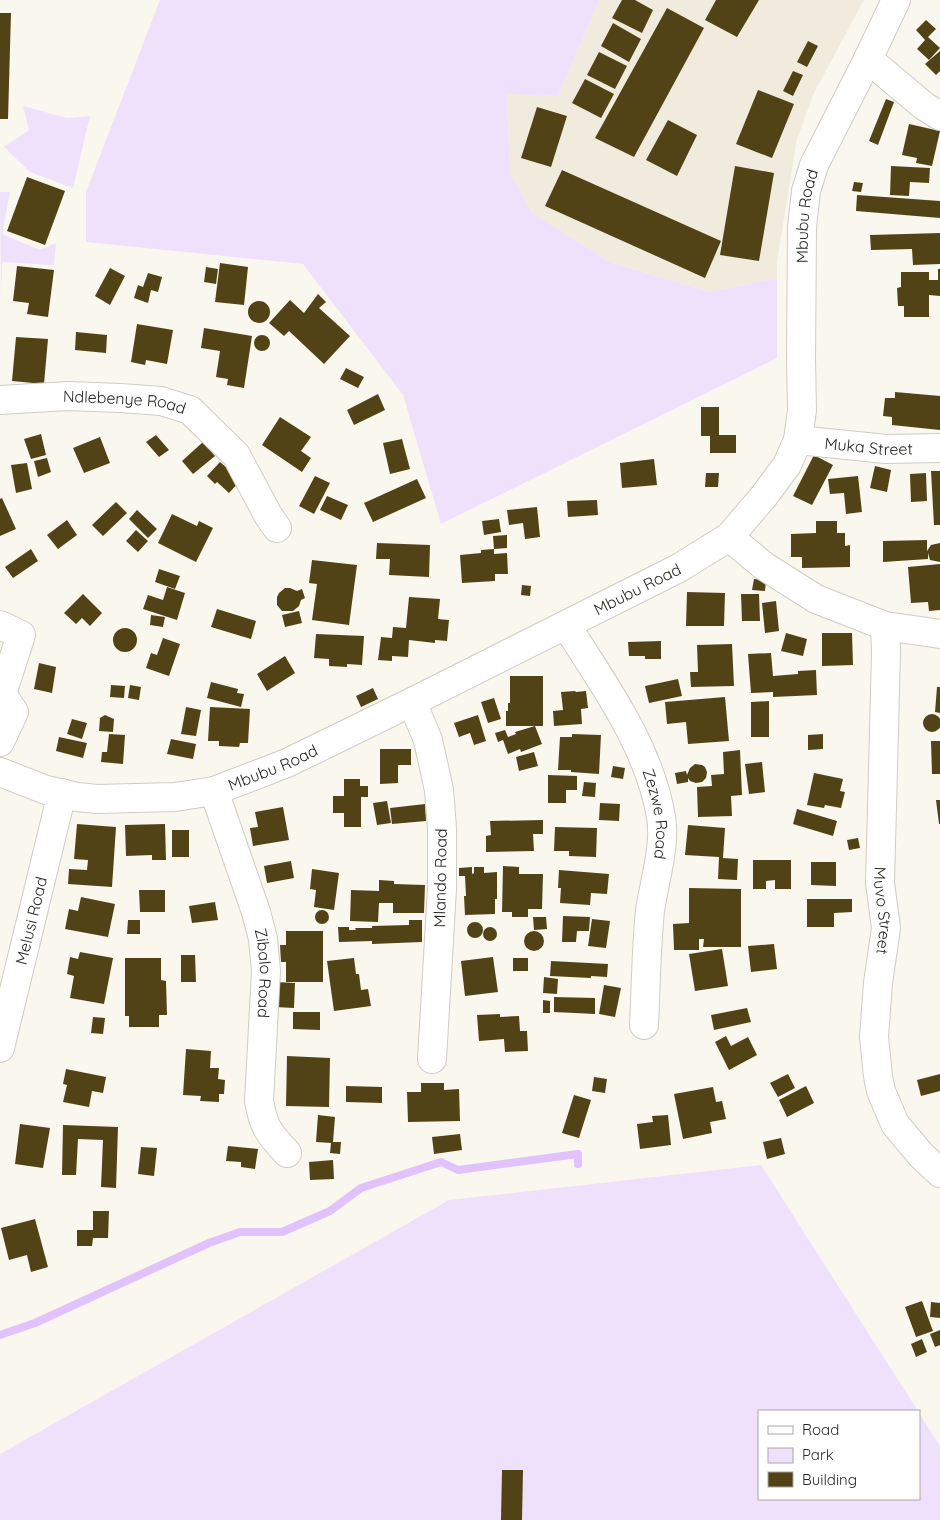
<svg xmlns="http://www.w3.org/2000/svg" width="940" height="1520" font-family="Quicksand,sans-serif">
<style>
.built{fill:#f0ebdc}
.green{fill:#efe1fc}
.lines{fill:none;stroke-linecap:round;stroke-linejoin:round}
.stream{stroke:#e1c2fd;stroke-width:8}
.building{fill:#524317}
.street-casing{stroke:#cfccc4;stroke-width:30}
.street{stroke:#fff;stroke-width:28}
.labels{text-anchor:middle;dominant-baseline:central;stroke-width:5;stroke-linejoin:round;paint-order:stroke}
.street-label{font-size:16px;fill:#272623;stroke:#fff}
</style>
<rect width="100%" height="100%" fill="#faf7ef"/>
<path class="built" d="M599,0H864L814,93L797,139L777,261V278L710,292L610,262L532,213L510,173L507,93L558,96Z"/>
<path class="green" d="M160,0H599L558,96L507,94L510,173L532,213L610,262L710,292L777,278V358L441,524L403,395L303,264L86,242V192Z
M23,106L67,118L90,116L73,188L30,172L4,147L29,130Z
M0,192H10L2,234L40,250L56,243L54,265L2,262L1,301Z
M761,1165L918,1411H759V1499H919V1413L940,1446V1520H0V1454L449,1200Z"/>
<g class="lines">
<path class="stream" d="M0,1335L35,1323L209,1243L240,1232H282L330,1211L361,1188L441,1162L458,1170L578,1154V1164"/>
</g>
<path class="building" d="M622,0H635L653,10L642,33L612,18Z
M716,0H759L737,37L705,20Z
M667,8L704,28L634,157L595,138Z
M0,13H11L8,119H0Z
M926,20L936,29L928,37L940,48L929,60L917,49L925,40L916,30Z
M613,23L641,39L629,62L601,46Z
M808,41L818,46L807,67L797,62Z
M940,51V71L936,75L925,64Z
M599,52L627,66L615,89L587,75Z
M793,71L803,75L793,96L783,91Z
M585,79L614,94L601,118L572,103Z
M758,90L794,104L772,158L736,144Z
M886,99L894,102L878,145L869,141Z
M537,107L567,116L551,167L521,158Z
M668,120L697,135L677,176L646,160Z
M909,124L940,131L932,166L916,163L917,158L902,155Z
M735,166L774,173L759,261L720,255Z
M891,166L930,168L929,183L910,182L909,196L890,195Z
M562,170L721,241L705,278L545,206Z
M27,177L65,191L45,245L7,231Z
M854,182L863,183L861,192L852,191Z
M857,195L940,201V218L856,211Z
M940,233V264L913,265L912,249L871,250L870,235Z
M220,263L248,267L244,305L215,302Z
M17,266L54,270L48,317L27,314L29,303L13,301Z
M206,267L218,269L216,284L204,282Z
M110,268L125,276L110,305L95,296Z
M938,269H940V296L929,295V317H904V306H898L897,288L901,287V272H929V280H938Z
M148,273L162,277L158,292L151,290L148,303L134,298L138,285L143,287Z
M318,294L326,302L319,308L350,336L324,364L289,331L284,336L269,323L290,300L304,313Z
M248 312a11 11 0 1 1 22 0a11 11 0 1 1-22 0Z
M137,324L173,330L167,364L146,360L145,365L131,362Z
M204,328L252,336L244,388L227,385L228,379L216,377L220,351L201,348Z
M76,332L107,335L106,353L75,350Z
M254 343a8 8 0 1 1 16 0a8 8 0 1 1-16 0Z
M16,337L48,339L44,384L12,381Z
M346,368L364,377L358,388L340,379Z
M895,392L940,396V430L892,425V417L883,416L885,398H895Z
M378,394L385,410L354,425L347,410Z
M701,407H719V435H736V453H710V436H701Z
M280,417L311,437L301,451L311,458L302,472L262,445Z
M41,434L46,455L31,459L24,439Z
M156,435L169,450L159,457L146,442Z
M100,437L110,463L84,473L73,448Z
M402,439L410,469L390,474L383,443Z
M203,442L215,456L193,474L182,461Z
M814,455L833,465L812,505L793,496Z
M47,458L51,472L38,477L34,461Z
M654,459L657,485L622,488L620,463Z
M220,462L241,480L229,493L217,482L215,484L207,476Z
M27,463L32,489L16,493L11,465Z
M875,466L891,470L887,492L870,488Z
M931,471H940V525H934Z
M706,473H719L718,487H705Z
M926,473L927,501L911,502L910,474Z
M315,476L330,483L314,514L299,506Z
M858,476L862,512L846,514L844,493L830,494L828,479Z
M417,479L426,498L373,522L364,503Z
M327,496L348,505L341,520L320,510Z
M2,498L16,529L0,536V499Z
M597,500L598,515L568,517L567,501Z
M116,502L127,513L103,536L92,525Z
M537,507L540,537L525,539L523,523L509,525L507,510Z
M137,510L157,529L148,538L129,519Z
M172,514L197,526L199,521L213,528L196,562L158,543Z
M499,519L501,532L484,535L482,521Z
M67,520L77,535L58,549L47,535Z
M816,521H837V533H845V546L850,545V567L802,568V557H791V534L816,533Z
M136,530L148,541L138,552L126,541Z
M507,535V548L494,549V554L507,553L508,574H495V581L462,583L460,555L481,553V550L494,549L493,536Z
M927,540V551L931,545L940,543V562L930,560L928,553V559L883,562V541Z
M377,543L430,545L429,577L389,575L390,559H376Z
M31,549L38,561L13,578L5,567Z
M312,560L357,565L349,625L312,620L317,584L309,583Z
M940,564V610L929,611L928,602L911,603L908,567Z
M159,569L180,576L175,589L155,582Z
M754,579L766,580L765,591L752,590Z
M522,585L531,586L530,596L521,595Z
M167,587L185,593L177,620L143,609L148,595L163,600Z
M285,588H290L297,591L302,589L305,598L301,600L299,606L293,611H282L277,605V597L279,593Z
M687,592L725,593L724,626H686Z
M83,594L102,613L90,626L82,618L76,624L64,613Z
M741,594H759L760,621H742Z
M409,597L440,599L438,619L449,620L447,641L435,640V643L409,640L408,657L392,656V661L378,660L381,637L392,638L393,627L406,628Z
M776,601L779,631L765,633L762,603Z
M217,609L256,621L251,639L211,627Z
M299,611L302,623L285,627L282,615Z
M151,615L165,617L163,627L150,625Z
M113 640a12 12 0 1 1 24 0a12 12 0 1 1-24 0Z
M786,633L807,639L803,656L781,651Z
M822,633H852L853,665L822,666Z
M316,634L364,636L362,665L347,664V667L329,666V659L314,658Z
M163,638L180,644L169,676L146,668L151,653L157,655Z
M661,641V659H645V656H629L628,642Z
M732,644L734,686L691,687L690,672H698L697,645Z
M771,653L773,676L798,674V671L816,670L817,695L773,697V692L751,693L748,654Z
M285,656L295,673L267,691L257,674Z
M39,663L56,667L52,693L34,689Z
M510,676H543V726H535L542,744L521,752L520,749L508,754L503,740L498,742L495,733L505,730L508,737L516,734L515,732L535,726H506V711H508V703H510Z
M678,679L682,696L649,703L645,686Z
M211,682L238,689L237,693L244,694L241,707L207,698Z
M111,685L125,686L124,698L110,697Z
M130,685L141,687L139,700L128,698Z
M937,687H940V713L935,712Z
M373,688L378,699L361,707L356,696Z
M575,691L576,692L586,691L588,708L581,709L582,724L554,726L553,711L563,710L561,692Z
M725,697L729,741L688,744L686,722L667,724L665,702Z
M494,698L501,719L488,723L481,702Z
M769,701V737H751V702Z
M186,707L201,710L196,736L181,734Z
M210,707L250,709L248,743H240L239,747L219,746V741H208Z
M923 723a9 9 0 1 1 18 0a9 9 0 1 1-18 0Z
M105,715L114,719L113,732L99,731L100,718Z
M478,715L486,741L474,745L470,733L459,737L454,723Z
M72,719L87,723L82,739L67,734Z
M109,734L125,735L123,764L101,762L102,752H107Z
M572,734L601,735L599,774L571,772V770H558L560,737H572Z
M823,734V749L808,750V735Z
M59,737L87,743L83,758L56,751Z
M171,739L196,744L193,759L167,754Z
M931,741H940V774H932Z
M380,749H411V765H398V783L380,784Z
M740,750L742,795L731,796L732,816L698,817L697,787L712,786L711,775L724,774L723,752Z
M534,752L538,766L519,771L516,757Z
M762,762L765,792L749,794L745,764Z
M695,764L702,765L705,767L707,772L706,778L702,782L696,783L690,781L688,778V782L677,784L675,773L686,771L687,775L690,768Z
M613,766L625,768L623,779L611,777Z
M814,773L843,779L840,791L845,792L841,808L825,805L824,808L807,805Z
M548,775L577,776V790H566V803H548Z
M344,779H360V786H368V797H361V827H344V813H333V796H344Z
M584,782L596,783L595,797L582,796Z
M936,800H940V824H939Z
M387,801L391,823L377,825L373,803Z
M600,803L620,804L619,821L599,820Z
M425,804L426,821L392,824L390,808Z
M283,807L289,840L253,846L250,828L258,827L255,812Z
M797,809L837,821L833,836L793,824Z
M543,820V834H533L534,851L486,852V836L491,835L490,821Z
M77,824L116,827L112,887L68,884L69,869L87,870L88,860L74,859Z
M165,824L166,860H152V855L126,856L125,825Z
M688,825L725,828L723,858L738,859L737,880L718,879L719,857L685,855Z
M555,827L597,828L596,857L569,856V851H554Z
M172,830H189V857H172Z
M858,838L860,848L849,850L847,840Z
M753,860H791V889H775V880L766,881V889H753Z
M291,861L294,878L267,883L264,866Z
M811,862H836V886L811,885Z
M503,866L519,867V874H543L542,909H528V917H512V912H502Z
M472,867V874L474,873V867H484V873L497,872V899H495V914L465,915L464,896H466L465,876H459V868Z
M312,869L339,873L334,910L314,907L316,890L310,889Z
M559,870L609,874L607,894L591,893L590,905L560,903L561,888H558Z
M379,880L394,881V884L425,885L424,913H393V903H379L378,922L350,921L351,890L379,891Z
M689,888L741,889V947H703L704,939H699V950H674L673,924L689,923Z
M139,890H165V912H140Z
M81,897L115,904L108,937L65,929L69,909L78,911Z
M807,899H852V912L834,913V927H807Z
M215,902L218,920L192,923L189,906Z
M315 917a7 7 0 1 1 14 0a7 7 0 1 1-14 0Z
M563,916L590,917L589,931H577L576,942H562Z
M533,917H546L547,929L534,930Z
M592,919L610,921L606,948L588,946Z
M128,920H140V934H127Z
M409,920H422V942L372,944V941L339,942L338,927H349V930H356L355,928H372V926L409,925Z
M467 930a8 8 0 1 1 16 0a8 8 0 1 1-16 0Z
M483 934a7 7 0 1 1 14 0a7 7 0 1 1-14 0Z
M286,931H323V982H286V962H281L280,945H286Z
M524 941a10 10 0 1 1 20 0a10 10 0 1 1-20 0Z
M774,944L777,969L751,972L748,946Z
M722,949L728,986L695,991L689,954Z
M80,952L113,958L104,1004L70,998L74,976L67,974L70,957L78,959Z
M181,955H195L196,982H181Z
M493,957L498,992L465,996L461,961Z
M125,958H161V980L166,981L167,1015H159V1027H129V1016H125Z
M354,958L356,974H359L361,990L368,989L371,1006L334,1011L327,961Z
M513,958H528V971H513Z
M551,961L608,964L607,977L591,976V978L550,976Z
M544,977L558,979L557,994L543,993Z
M276,982L295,983L294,1008L275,1007Z
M604,985L621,988L615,1017L599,1014Z
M554,997L595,998V1014L554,1012Z
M543,1000L550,1001V1013H543Z
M747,1008L751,1022L714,1030L711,1015Z
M293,1012H320V1030L293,1029Z
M500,1014V1017L519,1016L520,1031H527L528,1051L505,1052L504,1039L479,1041L477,1015Z
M93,1017L105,1018L103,1034L91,1033Z
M726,1036L731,1046L748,1037L757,1055L729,1070L715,1042Z
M186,1049L211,1051L210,1068H219L218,1079L225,1080L224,1094H219V1102L200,1101L201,1096L183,1095Z
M287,1056L330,1058L329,1107L286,1106Z
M66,1069L106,1077L103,1093L92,1091L89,1107L63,1102L67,1085L63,1084Z
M788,1074L795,1088L778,1097L770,1083Z
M940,1074V1091L921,1096L917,1080Z
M594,1077L607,1079L605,1093L592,1091Z
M421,1083H444V1090L459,1089L460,1121L408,1122L407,1092H421Z
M346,1086L382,1087V1103L346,1102Z
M806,1086L814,1103L787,1117L779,1100Z
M713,1087L716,1102L722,1101L726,1119L710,1122L712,1133L683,1139L674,1094Z
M574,1095L591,1100L579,1138L562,1133Z
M318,1115L335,1117L333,1142H341L340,1154L330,1153L331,1143L316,1142Z
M668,1115L671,1145L640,1149L637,1124L653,1122L652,1116Z
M20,1124L50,1128L43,1168L15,1164Z
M63,1125L118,1127L116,1188L101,1187L103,1140L78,1139L76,1175H62Z
M460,1134L462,1150L434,1154L432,1137Z
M781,1138L785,1154L767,1159L763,1142Z
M228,1146L258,1149L255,1169L241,1167V1162L226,1161Z
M141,1147L157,1148L154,1176L138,1174Z
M333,1160L334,1179L310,1180L309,1162Z
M93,1211H109L108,1238H93L92,1246H77V1230H93Z
M35,1219L48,1267L31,1272L27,1255L9,1260L1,1228Z
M922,1301L933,1331L916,1337L905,1307Z
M931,1302L940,1303V1318L930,1317Z
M940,1330V1345L935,1347L930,1334Z
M922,1339L927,1352L916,1357L911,1344Z
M502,1470H523L522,1520H501Z"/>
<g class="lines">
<defs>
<g id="street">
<path d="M868,59L924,106L940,116"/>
<path id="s1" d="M0,400L68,396L120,398L161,401L190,410L236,455L268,515L277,528"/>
<path id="s2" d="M798,440L886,449L940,448"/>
<path d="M729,537L764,566L816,599L885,626L940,634"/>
<path d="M0,625L21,635L2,694L14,712L0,742"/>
<path id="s3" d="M566,625C604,685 649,746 661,817C666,846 654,882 650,911C646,949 646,987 644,1025"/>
<path id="s4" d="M885,626L886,653L880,883L886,928L878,983L874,1037L878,1076L881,1091L895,1124L921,1155L940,1173"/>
<path d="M412,702L428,740L439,790L442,828V889L432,1059"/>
<path id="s5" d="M0,772L46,790L77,797L97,799L175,797L214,791L287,763L412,702L679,568L729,537L764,496L787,465L798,440L802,410L801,359L802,227L806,191L814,165L868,59L896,0"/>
<path id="s6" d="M214,791L256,912L263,939L266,971L259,1101C264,1129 269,1133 287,1153"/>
<path id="s7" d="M0,1048L62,793"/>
</g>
</defs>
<use href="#street" class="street-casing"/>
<use href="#street" class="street"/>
</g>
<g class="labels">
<g class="street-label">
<text stroke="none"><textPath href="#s5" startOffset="1138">Mbubu Road</textPath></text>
<text stroke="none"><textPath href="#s1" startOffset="125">Ndlebenye Road</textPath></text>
<text stroke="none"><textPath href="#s2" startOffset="71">Muka Street</textPath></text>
<text stroke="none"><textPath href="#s5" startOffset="688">Mbubu Road</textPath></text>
<text stroke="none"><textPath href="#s5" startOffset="282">Mbubu Road</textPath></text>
<text stroke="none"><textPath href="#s3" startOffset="212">Zezwe Road</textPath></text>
<text transform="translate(440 878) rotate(-89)">Mlando Road</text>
<text stroke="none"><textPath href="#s4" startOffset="285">Muvo Street</textPath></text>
<text stroke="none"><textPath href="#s7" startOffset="131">Melusi Road</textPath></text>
<text stroke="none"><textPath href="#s6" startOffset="190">Zibalo Road</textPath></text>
</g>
</g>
<rect x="758" y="1410" width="162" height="90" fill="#ffffff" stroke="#a9a8a7"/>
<rect x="768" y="1426" width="25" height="8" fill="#ffffff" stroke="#a9a8a7"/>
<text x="802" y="1435" font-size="15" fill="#272623">Road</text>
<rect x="768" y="1448" width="25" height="15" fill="#efe1fc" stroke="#a9a8a7"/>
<text x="802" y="1460" font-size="15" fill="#272623">Park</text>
<rect x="768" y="1472" width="25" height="15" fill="#524317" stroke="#a9a8a7"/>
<text x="802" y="1485" font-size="15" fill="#272623">Building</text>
</svg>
